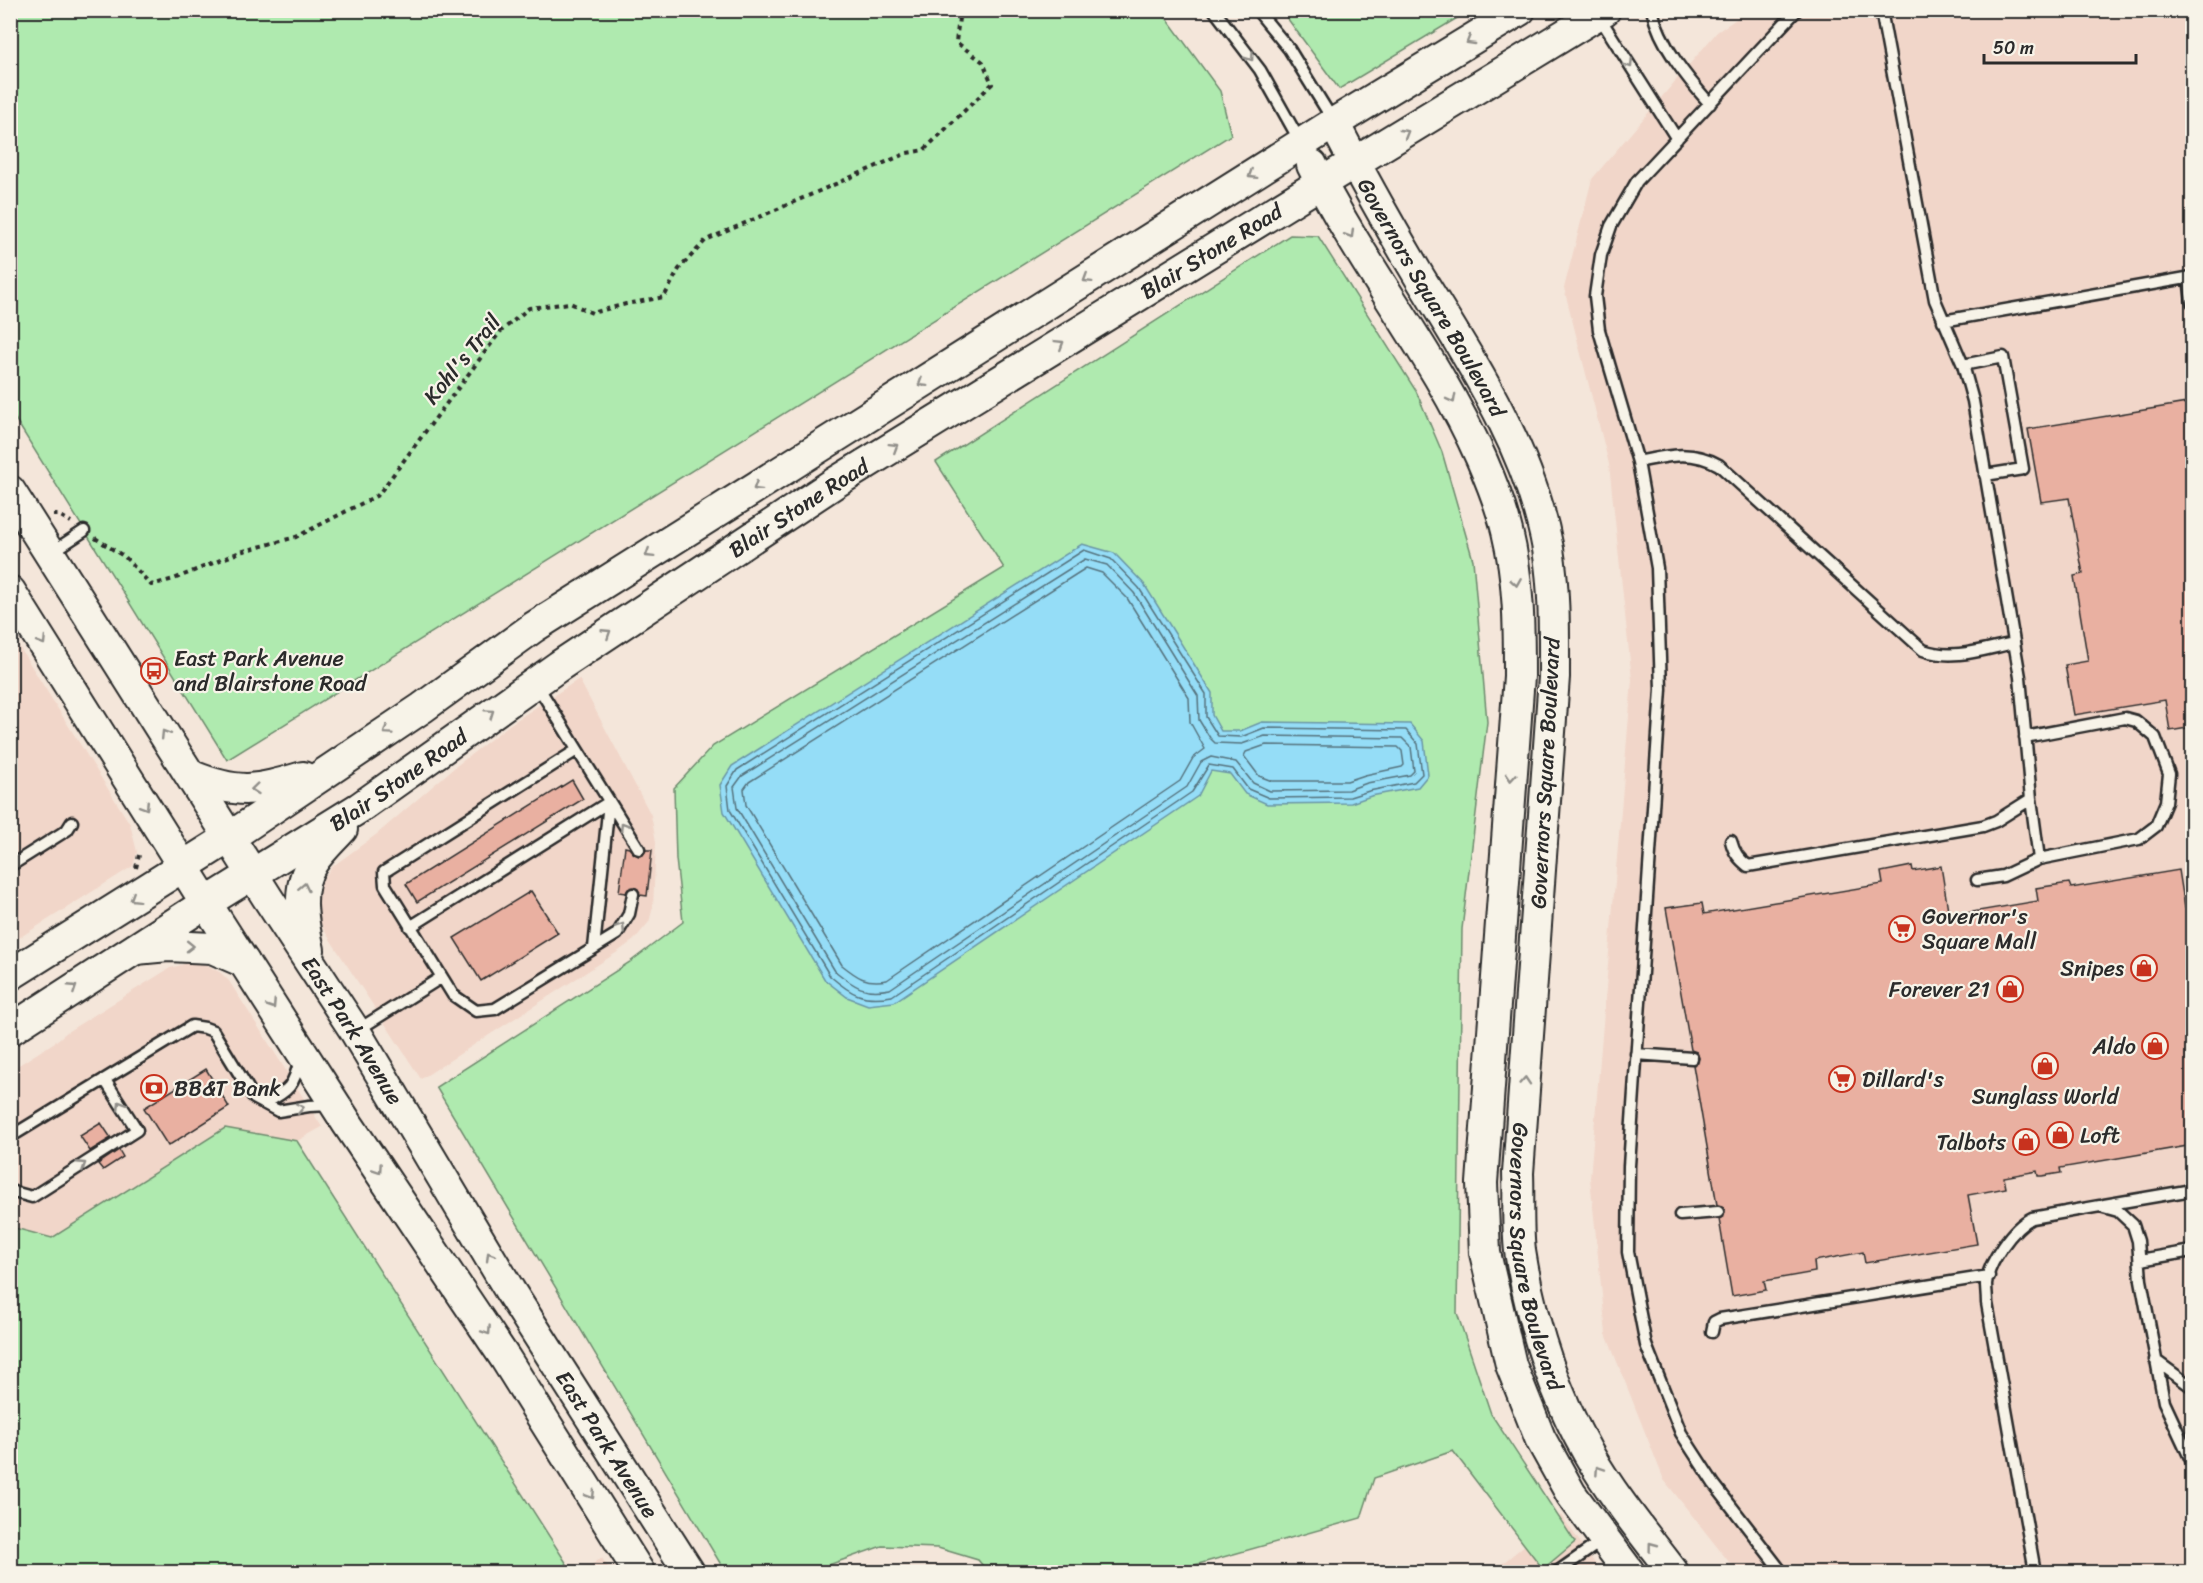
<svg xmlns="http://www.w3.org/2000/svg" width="2203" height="1583" font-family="Sriracha,sans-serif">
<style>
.built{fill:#f1d6c9}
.green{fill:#afeaaf;stroke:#6d8a6d;stroke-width:1.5}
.water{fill:#95ddf7;stroke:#6b96a5;stroke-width:1.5}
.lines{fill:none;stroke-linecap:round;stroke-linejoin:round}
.shore{stroke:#55727d;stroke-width:1.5}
.building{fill:#e9b0a1;stroke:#2b2b2b;stroke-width:1.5}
.lane-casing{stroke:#2b2b2b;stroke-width:15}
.secondary-casing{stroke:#2b2b2b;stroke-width:34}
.path{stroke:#2b2b2b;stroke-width:4;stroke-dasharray:4.5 4.5;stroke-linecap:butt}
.lane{stroke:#f7f3e8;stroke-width:10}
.secondary{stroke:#f7f3e8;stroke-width:30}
.oneway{stroke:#918f8a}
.labels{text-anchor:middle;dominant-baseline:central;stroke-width:4.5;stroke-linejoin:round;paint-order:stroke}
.street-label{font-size:22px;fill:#2b2b2b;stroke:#f7f3e8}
.poi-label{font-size:22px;fill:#2b2b2b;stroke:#f7f3e8;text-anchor:start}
</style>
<rect width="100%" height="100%" fill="#f4e6da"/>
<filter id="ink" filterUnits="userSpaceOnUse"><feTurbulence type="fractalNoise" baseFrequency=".0167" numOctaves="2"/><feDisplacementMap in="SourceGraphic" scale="12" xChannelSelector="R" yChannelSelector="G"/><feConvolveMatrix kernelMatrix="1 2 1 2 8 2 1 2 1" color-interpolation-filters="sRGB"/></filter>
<g filter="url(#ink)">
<path class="built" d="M1748,11H2192V1572H1737L1664,1480L1606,1334L1590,1178L1632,680L1609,464L1564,288L1592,179L1717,32Z
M10,632L130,824L137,852L133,866L11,943Z
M579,679L651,815L656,842L653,907L649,922L634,940L616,953L421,1079L324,930L316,913L318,886L333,866L377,834L455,767L509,725Z
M192,962L207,965L221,973L229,981L322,1127L297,1141L225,1128L51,1238L11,1227V1070L55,1042L67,1032L170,968Z
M1561,1515L1601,1572H1492Z
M602,1558L611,1572H580Z"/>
<path class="green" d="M11,11H1157L1168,20L1220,91L1231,135L227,760L11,412Z
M1282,11H1469L1339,89Z
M1290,235L1318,236L1416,391L1442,452L1473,560L1487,722L1462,929L1457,1313L1491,1414L1575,1542L1543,1569L1453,1451L1374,1478L1361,1518L1170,1572H988L978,1560L938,1548L882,1546L809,1572H729L723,1568L436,1087L630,962L683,922L676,859L674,788L713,746L1004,568L936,462Z
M225,1128L297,1141L572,1572H11V1227L52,1238Z"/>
<path class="water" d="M1082,544L1114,553L1144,584L1212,693V715L1221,731H1240L1262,722L1410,724L1424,741L1428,775L1418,787L1371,796L1351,803L1267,804L1245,794L1230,774L1211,771L1198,796L894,1002L868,1005L847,997L825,980L724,812L720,785L732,766Z"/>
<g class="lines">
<path class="shore" d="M1084,550L1111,559L1139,588L1206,694V717L1218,736L1241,737L1264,728L1406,730L1418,744L1422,774L1414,782L1369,791L1350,797L1269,798L1248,789L1233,769L1209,765L1192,792L892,996C863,1001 852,995 830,976L730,810L727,786L737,770Z
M1085,559L1107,565L1134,593L1198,696L1199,720L1210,738L1215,743L1242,744L1265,736L1402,738L1411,747L1414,771L1410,775L1367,783L1348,790L1270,791L1253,783L1236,762L1211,757L1201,762L1187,787L890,989C864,994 855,987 835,971L737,808L734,787L742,776Z
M1086,568L1102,573L1127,598L1189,698L1190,722L1205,749L1193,758L1180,781L887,980C866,984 857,977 842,965L746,805L744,789L749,782Z
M1266,745L1398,747L1402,751L1404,765L1402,767L1365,775L1347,781H1272L1259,776L1244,756L1246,752Z"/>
</g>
<path class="building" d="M2193,402V727L2170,731L2165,700L2074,715L2065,665L2088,661L2074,576L2083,574L2069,498L2041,502L2028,429Z
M572,780L583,799L417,902L406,884Z
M625,847L629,848L633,853L639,856L643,855L646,850H652L647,896L640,895L638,889L634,887L628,889L626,893L619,892Z
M1912,866L1913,871L1941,866L1949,916L2038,901L2036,888L2069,883L2071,888L2179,870L2185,908L2193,907V1145L2060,1168L2061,1173L2042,1176H2038L2037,1171L2004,1177L2006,1188L1968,1195L1977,1244L1865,1263L1863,1252L1814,1261L1815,1272L1764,1281L1766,1290L1732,1296L1719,1219L1724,1216L1725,1211L1722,1206L1717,1205L1693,1065L1698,1063L1699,1058L1697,1052L1691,1050L1666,908L1702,903L1704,914L1883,884L1881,872Z
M531,891L558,933L481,981L454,938Z
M206,1069L229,1107L168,1146L144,1108Z
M101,1123L111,1138L90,1151L80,1136Z
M119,1150L123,1157L103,1170L98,1164Z"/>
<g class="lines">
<defs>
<path id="lane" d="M1214,10L1260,70L1301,143
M1257,10L1289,49L1334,122
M1652,10C1660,45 1687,78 1710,104
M1881,10L1935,300L1963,365L1973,401L2020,677L2031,799L2039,859L2139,839L2156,826L2166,802L2169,774L2155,737L2136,721L2125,718L2025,737
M1598,15L1677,139
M2189,277L2192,302
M1943,321L2192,277
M1963,365L2003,357L2023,469L1985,475
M1638,462C1666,456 1692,449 1719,465L1923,650C1953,661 1984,649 2014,643
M52,552L84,531
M537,685L639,849
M577,750L384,872L385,885L453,995L476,1011L495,1009L617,934L629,914L633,894
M1731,841C1734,853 1739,859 1748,866L1983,826L1996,821L2031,799
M10,866L67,830L72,822
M1977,880L2003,876L2039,859
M410,927L609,802
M594,948L609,802
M356,1031L442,977
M1636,1054L1692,1058
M265,1103C289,1091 294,1086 300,1059
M10,1137L192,1026L205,1028L213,1031L254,1098L278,1111L309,1106L331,1105
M10,1191L32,1197L137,1130L105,1080
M2104,1205L2192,1190
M1680,1215L1718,1212
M2140,1260L2192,1251
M1712,1332L1714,1322L1720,1319L1989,1276
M2155,1360L2192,1387
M1557,1572L1603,1540
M1782,1572L1714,1484L1681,1433L1646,1345L1628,1252L1629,1166L1661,689L1657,568L1638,462L1599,330L1595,296L1601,255L1611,226L1637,181L1797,10
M2035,1572L1987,1303C1987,1297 1986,1290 1986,1284C1988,1263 2013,1227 2032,1218L2100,1206L2118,1211L2133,1225L2138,1241L2141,1280L2164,1402L2192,1462"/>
<g id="secondary">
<path id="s1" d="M1334,123C1361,176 1390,227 1420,278C1472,363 1530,450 1548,549C1555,592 1554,634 1554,677L1518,1173C1519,1198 1517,1226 1520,1251C1531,1321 1553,1391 1588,1453C1612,1495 1644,1534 1673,1572"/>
<path d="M1312,165C1362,267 1435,354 1481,458C1491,481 1501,506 1507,531C1519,580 1519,626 1519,676L1482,1183L1485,1253L1511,1365L1540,1438L1571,1494L1629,1572"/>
<path id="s2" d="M10,491L267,897L355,1031L510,1291L689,1572"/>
<path d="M10,591L206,903L347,1123L505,1358L639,1572"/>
<path d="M192,776C239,795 256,791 303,777"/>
<path d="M136,949L168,946L212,948L244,962"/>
<path d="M309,950C303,922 295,888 313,862C321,850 332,840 342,829"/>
<path d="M10,975L230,837L422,708L534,627L1334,123L1520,10"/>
<path id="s3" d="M10,1030L206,903L359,808L559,666L833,484L1321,183L1605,10"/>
</g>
</defs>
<use href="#lane" class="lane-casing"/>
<use href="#secondary" class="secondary-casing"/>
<path class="path" d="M53,515H59L71,522
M95,538L125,557L151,585L174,579L240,552L296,537L378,495L500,332L529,308L570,303L592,313L626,304L664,297L679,269L706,240L907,153L924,150L992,84L983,62L956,42L960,10
M136,868L139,855"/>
<use href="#lane" class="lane"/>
<use href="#secondary" class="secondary"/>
</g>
<defs><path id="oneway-chevron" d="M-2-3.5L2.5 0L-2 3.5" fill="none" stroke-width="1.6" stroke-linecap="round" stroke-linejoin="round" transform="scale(1.5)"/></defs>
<g class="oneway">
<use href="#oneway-chevron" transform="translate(1470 41) rotate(149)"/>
<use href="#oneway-chevron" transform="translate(1250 57) rotate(55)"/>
<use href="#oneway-chevron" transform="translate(1629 64) rotate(57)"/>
<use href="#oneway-chevron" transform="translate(1405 133) rotate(-31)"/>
<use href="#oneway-chevron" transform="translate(1252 175) rotate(148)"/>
<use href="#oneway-chevron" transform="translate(1350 234) rotate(59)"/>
<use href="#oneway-chevron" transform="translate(1087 279) rotate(148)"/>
<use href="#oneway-chevron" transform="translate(1060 344) rotate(-32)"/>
<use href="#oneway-chevron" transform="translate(922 383) rotate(148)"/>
<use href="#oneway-chevron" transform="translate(1452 399) rotate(62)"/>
<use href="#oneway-chevron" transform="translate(894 447) rotate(-32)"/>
<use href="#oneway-chevron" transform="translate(757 487) rotate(148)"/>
<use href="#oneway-chevron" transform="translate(649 554) rotate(148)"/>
<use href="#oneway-chevron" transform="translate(1516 582) rotate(81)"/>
<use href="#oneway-chevron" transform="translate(607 633) rotate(-33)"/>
<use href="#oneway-chevron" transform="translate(42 641) rotate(58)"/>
<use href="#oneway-chevron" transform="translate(490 713) rotate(-35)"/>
<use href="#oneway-chevron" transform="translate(387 731) rotate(146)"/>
<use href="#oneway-chevron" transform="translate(165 734) rotate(-122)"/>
<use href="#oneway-chevron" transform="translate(1511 777) rotate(94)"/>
<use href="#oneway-chevron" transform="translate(255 789) rotate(174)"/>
<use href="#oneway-chevron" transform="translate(145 806) rotate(58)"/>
<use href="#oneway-chevron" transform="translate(624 826) rotate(-122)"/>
<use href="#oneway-chevron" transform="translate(304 887) rotate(-78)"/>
<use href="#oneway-chevron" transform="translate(134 898) rotate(148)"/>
<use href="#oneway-chevron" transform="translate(621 927) rotate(-57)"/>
<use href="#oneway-chevron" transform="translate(190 946) rotate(1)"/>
<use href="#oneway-chevron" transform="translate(73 988) rotate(-33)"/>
<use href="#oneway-chevron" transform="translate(272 1005) rotate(57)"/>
<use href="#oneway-chevron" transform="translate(1525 1081) rotate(-86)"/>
<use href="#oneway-chevron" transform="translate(121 1105) rotate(-122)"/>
<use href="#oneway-chevron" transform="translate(300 1108) rotate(-12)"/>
<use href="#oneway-chevron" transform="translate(82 1165) rotate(-33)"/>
<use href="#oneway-chevron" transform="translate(378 1169) rotate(56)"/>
<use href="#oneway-chevron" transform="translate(490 1256) rotate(-121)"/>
<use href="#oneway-chevron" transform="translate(487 1331) rotate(56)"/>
<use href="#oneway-chevron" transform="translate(1599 1470) rotate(-124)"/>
<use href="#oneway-chevron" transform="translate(591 1495) rotate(58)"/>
<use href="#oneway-chevron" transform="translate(1652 1546) rotate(-127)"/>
</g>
</g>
<defs>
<symbol id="bus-ring" viewBox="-11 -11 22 22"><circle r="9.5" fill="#f7f3e8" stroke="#c8321e" stroke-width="1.5"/><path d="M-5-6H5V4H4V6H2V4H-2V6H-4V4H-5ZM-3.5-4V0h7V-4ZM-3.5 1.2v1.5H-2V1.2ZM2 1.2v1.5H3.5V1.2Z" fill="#c8321e"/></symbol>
<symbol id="supermarket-ring" viewBox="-11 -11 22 22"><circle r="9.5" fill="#f7f3e8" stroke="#c8321e" stroke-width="1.5"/><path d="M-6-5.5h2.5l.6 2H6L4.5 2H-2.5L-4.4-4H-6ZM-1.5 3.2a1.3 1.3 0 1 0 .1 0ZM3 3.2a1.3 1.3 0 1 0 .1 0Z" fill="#c8321e"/></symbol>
<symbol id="shop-ring" viewBox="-11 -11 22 22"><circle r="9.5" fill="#f7f3e8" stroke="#c8321e" stroke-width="1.5"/><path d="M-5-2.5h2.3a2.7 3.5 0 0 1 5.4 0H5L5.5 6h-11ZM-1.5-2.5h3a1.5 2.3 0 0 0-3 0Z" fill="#c8321e"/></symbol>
<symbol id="bank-ring" viewBox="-11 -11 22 22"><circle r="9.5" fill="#f7f3e8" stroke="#c8321e" stroke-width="1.5"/><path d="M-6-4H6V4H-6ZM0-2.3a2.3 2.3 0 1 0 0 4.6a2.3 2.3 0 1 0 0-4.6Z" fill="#c8321e"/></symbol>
</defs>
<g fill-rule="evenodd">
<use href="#bus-ring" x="139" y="656" width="30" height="30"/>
<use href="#supermarket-ring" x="1887" y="914" width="30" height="30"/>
<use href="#shop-ring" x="2129" y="953" width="30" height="30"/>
<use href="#shop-ring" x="1995" y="974" width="30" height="30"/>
<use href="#shop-ring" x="2140" y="1031" width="30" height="30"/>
<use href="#shop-ring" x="2030" y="1051" width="30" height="30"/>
<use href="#supermarket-ring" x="1827" y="1064" width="30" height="30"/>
<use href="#bank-ring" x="139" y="1073" width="30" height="30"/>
<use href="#shop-ring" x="2045" y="1120" width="30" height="30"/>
<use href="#shop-ring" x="2011" y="1127" width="30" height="30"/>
</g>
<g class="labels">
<g class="street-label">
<text stroke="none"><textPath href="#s3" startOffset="1432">Blair Stone Road</textPath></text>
<text stroke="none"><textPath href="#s1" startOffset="200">Governors Square Boulevard</textPath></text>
<text transform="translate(462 359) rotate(-51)">Kohl's Trail</text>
<text stroke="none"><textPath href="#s3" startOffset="946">Blair Stone Road</textPath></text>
<text transform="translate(1545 773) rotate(-87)">Governors Square Boulevard</text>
<text stroke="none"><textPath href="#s3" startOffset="462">Blair Stone Road</textPath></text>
<text stroke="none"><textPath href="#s2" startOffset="639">East Park Avenue</textPath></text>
<text stroke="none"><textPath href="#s1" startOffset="1190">Governors Square Boulevard</textPath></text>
<text stroke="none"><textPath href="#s2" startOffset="1125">East Park Avenue</textPath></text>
</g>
<g class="poi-label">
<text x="174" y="658">East Park Avenue<tspan x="174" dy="25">and Blairstone Road</tspan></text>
<text x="1922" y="916">Governor's<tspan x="1922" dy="25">Square Mall</tspan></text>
<text x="2124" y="968" text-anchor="end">Snipes</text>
<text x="1990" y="989" text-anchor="end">Forever 21</text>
<text x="2136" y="1046" text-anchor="end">Aldo</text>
<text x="1862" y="1079">Dillard's</text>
<text x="174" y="1088">BB&amp;T Bank</text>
<text x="2045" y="1096" text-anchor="middle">Sunglass World</text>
<text x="2080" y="1135">Loft</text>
<text x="2006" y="1142" text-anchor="end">Talbots</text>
</g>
</g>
<rect width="2203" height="1583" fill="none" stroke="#f7f3e8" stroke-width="36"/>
<rect x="18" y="18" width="2167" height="1547" fill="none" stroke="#2b2b2b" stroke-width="2" filter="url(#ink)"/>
<path d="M1984 54v9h152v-9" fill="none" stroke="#2b2b2b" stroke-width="3"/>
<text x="1993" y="54" font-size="18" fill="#2b2b2b" stroke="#f7f3e8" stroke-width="4.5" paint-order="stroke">50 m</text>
</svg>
